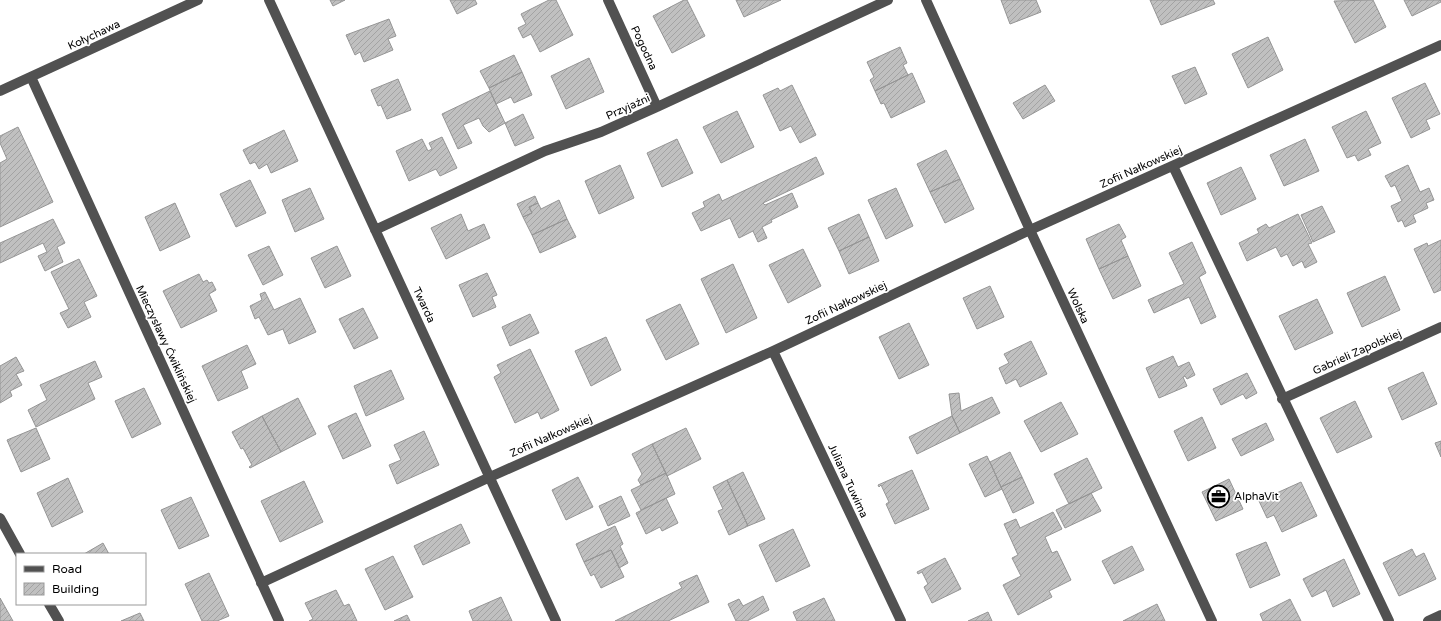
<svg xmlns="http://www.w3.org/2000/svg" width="1441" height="621" font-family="'Varela Round',sans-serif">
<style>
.building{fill:url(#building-hatch);stroke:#959595}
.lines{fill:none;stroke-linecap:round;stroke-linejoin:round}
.minor{stroke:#515151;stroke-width:10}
.labels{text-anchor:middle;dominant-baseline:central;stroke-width:3.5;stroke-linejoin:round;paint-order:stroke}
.street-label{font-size:11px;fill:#000;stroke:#fff}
.poi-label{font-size:11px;fill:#000;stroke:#fff;text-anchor:start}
</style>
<defs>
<pattern id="building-hatch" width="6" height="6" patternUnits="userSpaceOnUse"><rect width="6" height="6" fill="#c0c0c0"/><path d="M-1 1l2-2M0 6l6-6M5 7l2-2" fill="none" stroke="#a3a3a3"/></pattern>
</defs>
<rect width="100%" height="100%" fill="#fff"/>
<path class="building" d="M330,0H345L333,6Z
M450,0H475L477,4L457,14Z
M549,0H556L573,35L540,52L531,34L523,38L518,28L526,24L521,14Z
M684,0H687L705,36L672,53L653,16Z
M736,0H781L744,17Z
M1001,0H1036L1041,12L1010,24Z
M1150,0H1213L1215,4L1161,25Z
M1373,0L1386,27L1355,43L1334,1Z
M1404,0H1441V2L1412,16Z
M389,19L396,36L388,39L393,50L364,62L360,52L355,55L346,35Z
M1268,37L1283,70L1248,88L1232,54Z
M900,47L907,63L903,65L908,75L875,91L870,80L874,77L867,62Z
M514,55L522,72L489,88L480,71Z
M589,58L604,92L566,109L551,76Z
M1195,67L1207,94L1185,104L1172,76Z
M522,72L532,95L514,103L511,97L496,104L489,88Z
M912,73L925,102L891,118L884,103L881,104L875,91Z
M398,79L411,110L387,119L381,105L378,106L371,90Z
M1425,83L1440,114L1426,120L1430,129L1411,138L1392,98Z
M792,85L816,135L800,143L791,126L780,131L763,95L778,88L780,91Z
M1045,85L1055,101L1023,119L1013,103Z
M490,91L505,123L489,132L483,126L479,118L463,125L472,143L458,149L442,114Z
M737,111L754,147L721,163L703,127Z
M1366,111L1381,143L1368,149L1371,155L1358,161L1355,155L1347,158L1332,127Z
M523,114L534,138L515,146L505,123Z
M18,127L53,202L0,227V163L7,159L0,143V136Z
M284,130L298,161L271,173L267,164L259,169L255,162L250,164L243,150Z
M442,137L457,168L440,176L436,169L409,181L396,151L422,139L428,151L432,149L429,143Z
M677,139L693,173L662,187L647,153Z
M1305,139L1319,171L1284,186L1270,155Z
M946,150L960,179L930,192L917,164Z
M816,157L824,174L763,203L765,205L792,193L798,207L771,220L772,222L762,227L767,238L758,242L753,231L739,238L730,218L701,231L692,213L705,207L703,202L719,194L722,201Z
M620,165L634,198L599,214L585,181Z
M1408,165L1420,192L1429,188L1434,200L1426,203L1428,208L1413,215L1416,222L1405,227L1402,220L1398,222L1391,206L1402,201L1395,185L1391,187L1385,176Z
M1241,167L1256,199L1221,215L1207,183Z
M960,179L974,209L945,223L930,192Z
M250,180L266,213L236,227L220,194Z
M310,188L324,219L295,232L282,200Z
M896,188L913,226L886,239L868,200Z
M535,196L538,203L529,207L532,213L523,217L517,204Z
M559,200L567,219L532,235L523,217L532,213L529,207L538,203L541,209Z
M175,203L190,237L160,251L145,217Z
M1322,206L1335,232L1313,242L1301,215Z
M461,214L468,231L484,224L490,238L446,259L431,228Z
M859,214L869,237L839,251L828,228Z
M1298,214L1312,243L1308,244L1317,262L1305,268L1302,261L1293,266L1287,254L1281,257L1276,247L1247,261L1239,243L1259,233L1257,229L1266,224L1269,228Z
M53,219L65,243L57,247L63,262L45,271L38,256L47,252L43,243L0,263V243Z
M567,219L576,237L540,253L532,235Z
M1119,224L1126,237L1121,240L1128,256L1099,269L1086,239Z
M869,237L879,261L849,274L839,251Z
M1441,240V290L1434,293L1414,249L1427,243L1428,246Z
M1192,242L1206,273L1199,277L1216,317L1201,324L1189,297L1154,313L1148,300L1184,284L1169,253Z
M269,246L283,275L263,285L248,255Z
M337,246L351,276L325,288L311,258Z
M803,249L821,286L788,303L769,265Z
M1128,256L1141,286L1113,299L1099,269Z
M79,259L97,296L84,302L91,317L68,328L60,313L69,309L51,272Z
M733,264L757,318L726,333L701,279Z
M487,273L497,295L492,297L496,307L473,317L459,285Z
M199,274L203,282L207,280L209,283L212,282L216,290L209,294L217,311L181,328L163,291Z
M1385,276L1400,310L1362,327L1347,293Z
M990,286L1004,317L977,329L963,298Z
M265,292L274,310L300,298L316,332L289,344L283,329L268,335L259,317L255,319L250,306L262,300L260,294Z
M1317,299L1333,333L1295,350L1279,316Z
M680,304L699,344L666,360L646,320Z
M363,308L378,338L354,349L339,319Z
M530,314L539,333L510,346L502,327Z
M909,323L929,365L899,379L879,337Z
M606,337L621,370L591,386L575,351Z
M1031,341L1047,374L1020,387L1016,379L1006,384L999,368L1009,363L1004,354Z
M247,345L256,364L241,371L248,388L218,401L202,366Z
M530,349L559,410L541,419L538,412L515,423L494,377L501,373L497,365Z
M1173,356L1178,367L1189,362L1195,375L1187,379L1185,376L1183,377L1187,386L1159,398L1146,368Z
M16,357L24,371L16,374L22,385L10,391L12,396L0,403V366Z
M95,361L102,377L88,383L95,399L36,427L28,410L47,400L40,385Z
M391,370L404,399L366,416L354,386Z
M1423,372L1437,404L1402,420L1388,388Z
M1247,373L1257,393L1246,399L1243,394L1221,405L1213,389Z
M144,388L161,424L132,438L115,401Z
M959,393L961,411L992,397L1000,413L960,433L952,416L949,394Z
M298,398L316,434L281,452L262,416Z
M1355,401L1372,437L1337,453L1320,418Z
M1061,402L1078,434L1041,452L1024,421Z
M356,413L371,446L343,459L328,426Z
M262,416L281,452L250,468L249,467L252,465L243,448L241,449L232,432Z
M952,416L960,433L917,454L909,437Z
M1202,417L1216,448L1188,461L1174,431Z
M1266,423L1274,440L1241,456L1232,439Z
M36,428L50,459L21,472L7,440Z
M686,428L701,459L667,476L652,444Z
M424,431L439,465L397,484L389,465L401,460L394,445Z
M1441,441V457L1435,443Z
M652,444L666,473L641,485L638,480L642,474L632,454Z
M1010,452L1022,477L1001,487L990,462Z
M987,456L1002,489L985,497L969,464Z
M1087,458L1102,488L1069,504L1054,474Z
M912,470L929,509L895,524L886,504L889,502L881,485L879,487L878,485Z
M743,472L765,519L748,526L727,480Z
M666,473L675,494L641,510L631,490Z
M578,477L593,507L566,520L552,490Z
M1022,477L1034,503L1013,513L1001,487Z
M68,478L83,512L52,527L37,493Z
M1229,479L1243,509L1216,521L1202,492Z
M727,480L748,526L729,535L718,511L723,509L713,487Z
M304,481L323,522L280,542L261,501Z
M1301,482L1317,516L1282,532L1274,515L1267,518L1259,501Z
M1091,493L1101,511L1065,528L1056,510Z
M621,496L630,516L608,526L599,506Z
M191,497L209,536L179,549L161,510Z
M666,498L678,523L662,531L660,527L646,534L636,513Z
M1053,512L1062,529L1045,537L1052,553L1057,551L1071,580L1049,591L1052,597L1018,615L1003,585L1021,576L1012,558L1018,555L1004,524L1016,519L1020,528Z
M461,524L470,543L423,565L414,546Z
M615,526L623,544L620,546L628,563L619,568L611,550L584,562L576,544Z
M793,529L810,566L776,582L759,545Z
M1266,542L1280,575L1250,588L1236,554Z
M103,543L109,554H84Z
M1132,546L1144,570L1114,584L1102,561Z
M1412,549L1416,557L1424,553L1436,579L1399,596L1383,563Z
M611,550L624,577L601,588L594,574L591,576L584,562Z
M393,556L413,597L385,610L365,569Z
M945,558L961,589L932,603L924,587L928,584L922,572L918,574L917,572Z
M1344,559L1360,594L1333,607L1326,590L1312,597L1303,579Z
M209,573L229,616L217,621H202L185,584Z
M697,575L709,602L668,621H615L682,588L679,583Z
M336,590L344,606L349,604L357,621H309L313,619L305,603Z
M763,596L769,610L747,621H736L728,604L739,599L743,606Z
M501,597L512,621H473L469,611Z
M0,598L13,621H0Z
M824,598L835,621H797L793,612Z
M1290,599L1301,621H1263L1260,614Z
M1157,604L1165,621H1123Z
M988,612L992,621H968Z
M140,613L144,621H121Z
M407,615L410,621H394Z"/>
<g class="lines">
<path class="minor" d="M269,0L556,621
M608,0L657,107
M926,0L1030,230L1212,621
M31,77L279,621
M0,91L198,0
M1173,166L1389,621
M375,230L545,151L601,132L657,107L888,0
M773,351L901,621
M1282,399L1441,327
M0,518L20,554
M261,583L490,477L773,351L1030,230L1441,45
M49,604L59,621
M1428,621L1441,615"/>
</g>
<defs>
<symbol id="office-ring" viewBox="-11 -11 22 22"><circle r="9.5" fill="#fff" stroke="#000" stroke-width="1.5"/><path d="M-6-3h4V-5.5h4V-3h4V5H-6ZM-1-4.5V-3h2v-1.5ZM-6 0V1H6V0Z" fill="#000"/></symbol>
</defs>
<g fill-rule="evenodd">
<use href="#office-ring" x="1206" y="484" width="25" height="25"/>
</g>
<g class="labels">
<g class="street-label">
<text transform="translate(94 35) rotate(-25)">Kołychawa</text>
<text transform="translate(644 48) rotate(65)">Pogodna</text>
<text transform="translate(628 107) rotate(-24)">Przyjaźni</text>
<text transform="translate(1141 167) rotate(-24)">Zofii Nałkowskiej</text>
<text transform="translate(846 303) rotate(-25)">Zofii Nałkowskiej</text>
<text transform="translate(424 305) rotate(65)">Twarda</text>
<text transform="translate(1078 306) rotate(65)">Wolska</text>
<text transform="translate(166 344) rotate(65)">Mieczysławy Ćwiklińskiej</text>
<text transform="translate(1357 352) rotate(-24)">Gabrieli Zapolskiej</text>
<text transform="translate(551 436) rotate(-24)">Zofii Nałkowskiej</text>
<text transform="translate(848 481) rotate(65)">Juliana Tuwima</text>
</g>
<g class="poi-label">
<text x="1234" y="496">AlphaVit</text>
</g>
</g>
<rect x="16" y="553" width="130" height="52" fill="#ffffff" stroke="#999999"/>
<rect x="24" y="566" width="20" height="6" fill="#515151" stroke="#999999"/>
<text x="52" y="573" font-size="12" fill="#000000">Road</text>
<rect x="24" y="583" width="20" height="12" fill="url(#building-hatch)" stroke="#999999"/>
<text x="52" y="593" font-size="12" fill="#000000">Building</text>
</svg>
